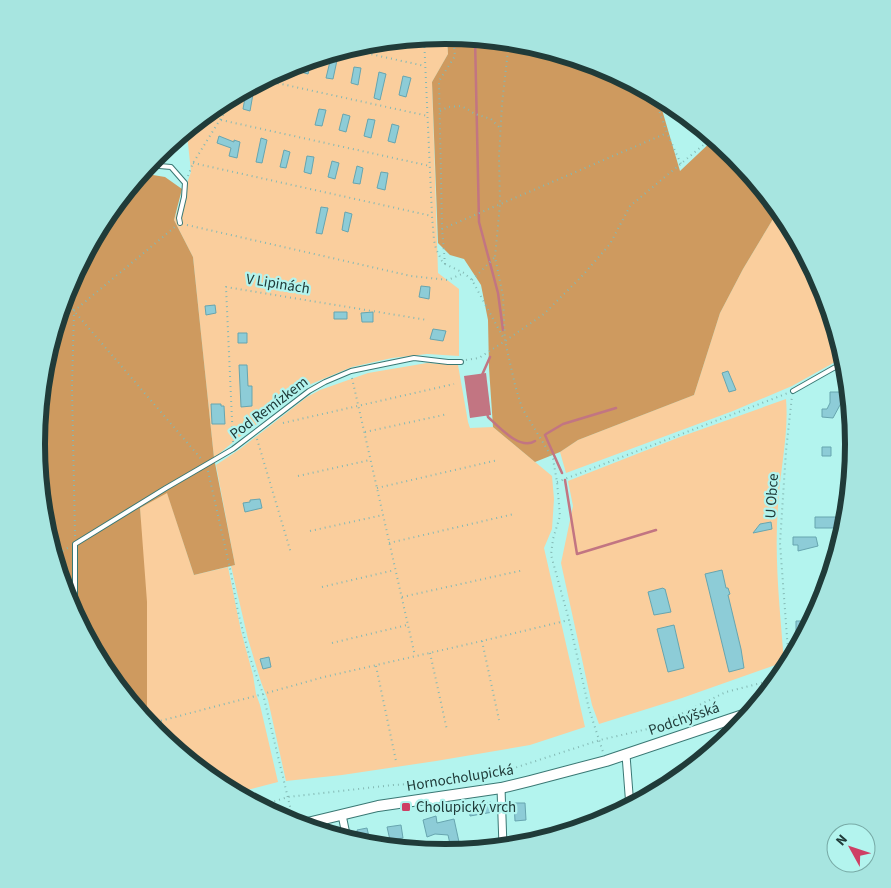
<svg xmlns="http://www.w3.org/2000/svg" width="891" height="888" viewBox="0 0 891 888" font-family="'Source Sans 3',sans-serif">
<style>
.green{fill:#face9d}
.forest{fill:#ce9a5f}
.water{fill:#c27582}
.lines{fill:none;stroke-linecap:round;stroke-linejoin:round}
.stream{stroke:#c27582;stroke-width:2.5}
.building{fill:#8dccd7;stroke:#67a5af}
.lane-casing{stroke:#3a7874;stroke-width:6}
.street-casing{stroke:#3a7874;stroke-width:9}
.secondary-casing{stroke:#3a7874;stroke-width:12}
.path{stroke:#84b9b4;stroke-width:2;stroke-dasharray:1 4;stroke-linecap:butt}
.lane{stroke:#fff;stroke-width:4}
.street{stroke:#fff;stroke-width:7}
.secondary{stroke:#fff;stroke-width:10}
.poi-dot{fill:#ce3f64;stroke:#b3f4ee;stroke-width:2}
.labels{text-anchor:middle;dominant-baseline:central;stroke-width:4.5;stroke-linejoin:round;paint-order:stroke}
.street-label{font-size:15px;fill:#203b39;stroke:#b3f4ee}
.poi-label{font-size:15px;fill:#203b39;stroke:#b3f4ee;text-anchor:start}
.rim{fill:none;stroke:#203b39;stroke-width:6}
</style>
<rect width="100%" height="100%" fill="#b3f4ee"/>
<!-- green -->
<path class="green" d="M447 35 448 54 432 82 438 273 459 289V356L427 354 392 358 352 367 311 384 238 438 214 458 193 257 174 220 191 172 187 134 189 128 219 104 289 66 366 43Z
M779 209 786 217 823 288 844 357 792 386 733 411 566 473 560 452 578 440 694 395 720 313 743 269Z
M427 363 458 365 468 422 470 428 493 427 552 476 554 499 552 529 544 548 585 727 530 745 436 761 342 775 286 781 268 700 261 682 248 639 231 566 235 565 216 465 240 449 307 397 320 390 368 373Z
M786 399C789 434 780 470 778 506 774 558 780 610 784 662L682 698 599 724 592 705 561 563 573 506 568 481 680 437Z
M167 492 194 575 228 567 241 631 253 675 256 694 260 705 278 782 236 793 218 784 156 733 141 714 147 710 140 508Z"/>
<!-- forest -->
<path class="forest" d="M447 35 526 43 602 66 658 96 680 171 715 138 735 155 779 209 743 269 720 313 694 395 578 440 560 452 535 462 493 427 489 368 488 320 481 285 464 259 450 255 438 243 432 82 448 54Z
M141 173 165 177 182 189 174 220 193 257 214 458 235 565 194 575 167 493 140 508 147 602V710L141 714 105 671 68 600 44 524 37 444 44 364 68 287 106 217Z"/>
<!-- water -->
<path class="water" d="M486 373 491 415 470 418 464 376Z"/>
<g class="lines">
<!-- stream -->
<path class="stream" d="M475 38 479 222 498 293 503 330
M482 375 490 357
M487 413 488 417C498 426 520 451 535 441
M546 434 563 424 616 408
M545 435 562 473
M565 480 577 554 656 530"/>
</g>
<!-- building -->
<path class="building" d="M339 51 333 79 326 78 332 53Z
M312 59 308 74 301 72 303 62Z
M354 67 361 68 358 85 351 83Z
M379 72 386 74 380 100 374 98Z
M403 76 411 78 406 97 399 95Z
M246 92 253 94 250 111 243 109Z
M319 109 326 110 322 126 315 125Z
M343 114 350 116 346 132 339 130Z
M368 119 375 120 371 138 364 136Z
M392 124 399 126 395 143 388 141Z
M219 136 234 142V140L240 142 237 158 229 156 231 148 217 143Z
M261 138 267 140 262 163 256 162Z
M284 150 290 152 286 168 280 167Z
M307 156 314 157 311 174 304 172Z
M332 161 339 163 335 179 328 177Z
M357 166 363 168 360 184 353 183Z
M381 172 388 173 385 190 377 188Z
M321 207 328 208 322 234 316 233Z
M345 212 352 214 348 232 342 230Z
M421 286 430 287 429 299 419 297Z
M215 305 216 313 206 315 205 306Z
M334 312H347V319H334Z
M373 312V322H362L361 313Z
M433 329 446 331 443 341 430 339Z
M238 333H247V343H238Z
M239 365H247L248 386H252V406L241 407Z
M728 371 736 390 729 392 722 373Z
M830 392H847L833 418 822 417V409H827L830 403Z
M211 404H221V406H224L225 424H212Z
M822 447H831V456H822Z
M260 499 262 508 245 512 243 503 250 502V500Z
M815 517H836V527H834L835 528H815Z
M771 522 772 529 753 533 760 524Z
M793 537H816L818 546 798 551V545H793Z
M722 570 726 588H728L730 594 728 595 741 649 744 668 729 672 705 574Z
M663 588 664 589H665L671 612 654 615 648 592Z
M796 621H812L806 633H796Z
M674 625 684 668 668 672 657 629Z
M269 657 271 667 263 669 260 659Z
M491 802 493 812 470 816 469 807Z
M514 803H525L526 820 515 821Z
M436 816 437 823 454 819 459 842 450 844 448 835 435 834 427 837 423 820Z
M401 825 403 838 390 840 387 827Z
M367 828 371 846 362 844 361 840 359 841 357 830Z
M514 837H529V844L515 846Z"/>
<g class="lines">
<defs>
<path id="lane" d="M148 165 171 167 185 183 184 197 179 218 180 223
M793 391 846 361
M75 613V544L166 488 233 449 309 391 325 382 351 371 414 358 448 362H461"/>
<path id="street" d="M626 755 630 807
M501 788 503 847
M342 815 347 839"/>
<path id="secondary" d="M299 825 378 806 501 788 530 781 606 761 752 712"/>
</defs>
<!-- lane casing -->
<use href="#lane" class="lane-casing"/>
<!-- street casing -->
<use href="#street" class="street-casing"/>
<!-- secondary casing -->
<use href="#secondary" class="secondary-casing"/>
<!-- path -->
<path class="path" d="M424 37 432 216 434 240 436 249 442 261 445 264 464 273 472 280 504 339
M509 41 502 104 499 157 500 204 495 257 503 296 505 341 515 385 522 408 553 459 557 482 560 516 553 539 551 555 569 620 589 709 603 752
M347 49 425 66
M263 80 428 116
M653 93 667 133 681 164
M440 111 448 107 461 106 467 109 475 114 491 119 500 128
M221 120 430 166
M193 163 432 216
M188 176 193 163 236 94
M187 225 411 276 448 280 464 273
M442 229 667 133
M445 264 442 229 439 81 455 56 453 36
M472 280 495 257
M67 290 74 311 203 461
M466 360 479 358 505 341 544 314 583 275 610 244 630 206 713 137
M352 378 415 656
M283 423 454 384
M365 432 448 414
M257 439 291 553
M233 442 226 287 427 320
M208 471 231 573 238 612 249 655 263 694 293 819
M298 476 370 460
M557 482 788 393
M377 488 498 460
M310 531 383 515
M75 536 72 388 74 311 176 226
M389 543 514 514
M54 556 69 547
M322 587 395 570
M402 597 524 570
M482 641 499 720
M332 643 407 625
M430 653 447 730
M789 664 780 543 786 451 792 396
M376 666 396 761
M156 722 263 694 324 677 482 641 569 620
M260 806 288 797 393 785 445 782 499 773 600 740 652 728 726 692 780 678"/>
<!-- lane -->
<use href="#lane" class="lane"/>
<!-- street -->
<use href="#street" class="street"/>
<!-- secondary -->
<use href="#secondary" class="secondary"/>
</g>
<!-- markers -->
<rect class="poi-dot" x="401" y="802" width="10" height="10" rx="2.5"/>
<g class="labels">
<!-- street labels -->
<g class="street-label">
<text transform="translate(278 284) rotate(9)">V Lipinách</text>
<text transform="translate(269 408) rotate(-37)">Pod Remízkem</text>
<text transform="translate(772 496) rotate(-86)">U Obce</text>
<text transform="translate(684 719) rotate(-19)">Podchýšská</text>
<text transform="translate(460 778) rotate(-9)">Hornocholupická</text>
</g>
<!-- poi labels -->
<g class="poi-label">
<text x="416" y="807">Cholupický vrch</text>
</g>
</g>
<!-- crop -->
<path d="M0 0H891V888H0ZM45 444a400 400 0 1 1 800 0a400 400 0 1 1-800 0Z" fill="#a7e5e0" fill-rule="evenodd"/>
<path class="rim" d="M45 444a400 400 0 1 1 800 0a400 400 0 1 1-800 0Z"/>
<!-- north arrow -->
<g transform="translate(851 848) rotate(310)"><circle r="24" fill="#b3f4ee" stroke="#78aaa6"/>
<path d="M0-4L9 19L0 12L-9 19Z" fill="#ce3f64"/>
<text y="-8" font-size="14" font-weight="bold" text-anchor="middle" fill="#203b39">N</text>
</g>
</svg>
